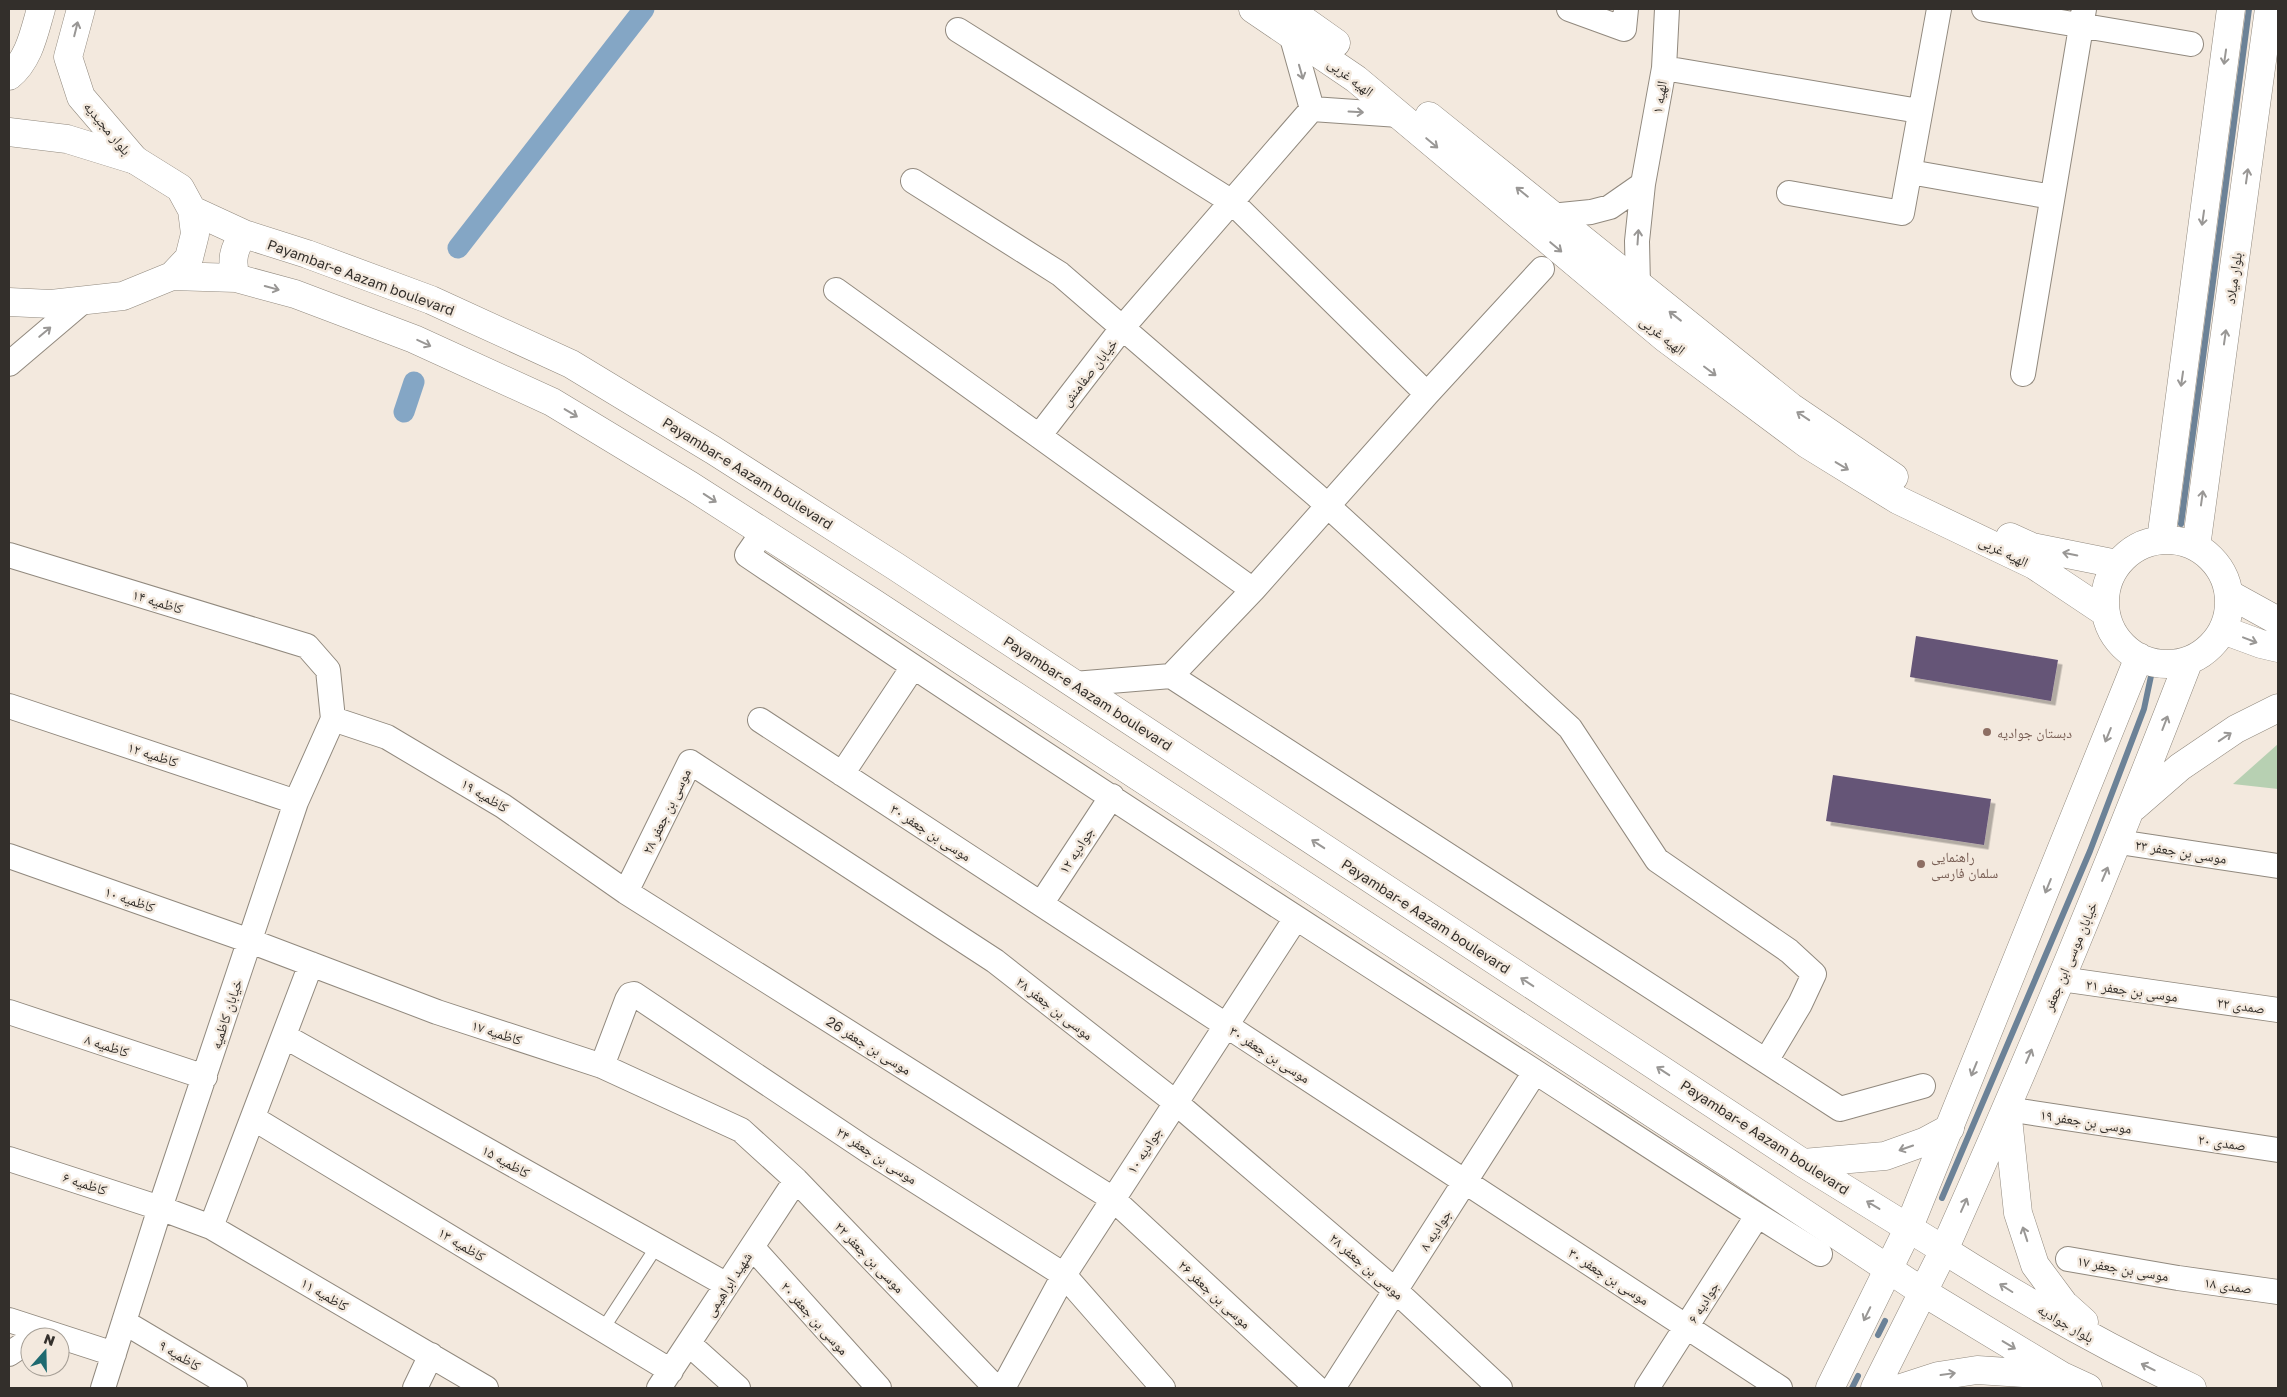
<svg xmlns="http://www.w3.org/2000/svg" width="2287" height="1397" viewBox="0 0 2287 1397" font-family="'Golos Text','Noto Naskh Arabic',sans-serif">
<style>
.green{fill:#b7d0b2}
.lines{fill:none;stroke-linecap:round;stroke-linejoin:round}
.stream{stroke:#6c8297;stroke-width:6}
.canal{stroke:#84a6c5;stroke-width:21}
.building{fill:#655477;filter:url(#shadow)}
.lane-casing{stroke:#91897e;stroke-width:14}
.street-casing{stroke:#91897e;stroke-width:26}
.secondary-casing{stroke:#91897e;stroke-width:29}
.primary-casing{stroke:#91897e;stroke-width:29}
.lane{stroke:#fff;stroke-width:12}
.street{stroke:#fff;stroke-width:24}
.secondary{stroke:#fff;stroke-width:28}
.primary{stroke:#fff;stroke-width:28}
.oneway{stroke:#999795}
.education-dot{fill:#8d6e63;stroke:#f3e9de;stroke-width:2}
.labels{text-anchor:middle;dominant-baseline:central;stroke-width:5;stroke-linejoin:round;paint-order:stroke}
.street-label{font-size:14px;fill:#332f2b;stroke:#f3e9de}
.education-label{font-size:14px;fill:#785e54;stroke:#f3e9de;text-anchor:start}
</style>
<defs>
<filter id="shadow"><feDropShadow dx="4.5" dy="4.5" stdDeviation="0" flood-color="#0004"/></filter>
</defs>
<rect width="100%" height="100%" fill="#f3e9de"/>
<!-- green -->
<path class="green" d="M2278 744V789L2233 784Z"/>
<g class="lines">
<!-- stream -->
<path class="stream" d="M2181 524 2249 9
M1942 1198 2090 851 2144 709 2151 676
M1878 1335 1885 1321
M1852 1388 1858 1376"/>
<!-- canal -->
<path class="canal" d="M458 248 644 9
M404 412 414 382"/>
</g>
<!-- building -->
<path class="building" d="M1916 636 2058 660 2051 701 1910 677Z
M1833 775 1991 799 1984 845 1826 821Z"/>
<g class="lines">
<defs>
<path id="lane" d="M603 1329 657 1246"/>
<path id="street" d="M1569 9 1624 29 1626 9
M1984 9 2191 44
M958 30 1232 202 1427 394
M1291 34 1312 109
M1664 68 1919 111
M1312 109 1399 115
M1910 172 2052 197
M913 181 1060 274 1316 495 1570 728 1657 860 1789 951 1814 974 1800 1004 1766 1061
M1643 184 1664 68 1667 9
M1789 193 1902 213 1939 9
M1551 216 1591 212 1610 207 1643 184 1637 241 1638 286
M836 290 1039 436
M9 364 82 302
M2023 374 2084 9
M763 532 747 555C994 722 1244 885 1495 1046 1603 1115 1710 1187 1820 1254
M9 555 307 646 328 670 333 719 296 802 160 1208 103 1388
M1253 590 1039 436 1123 327 1312 109
M1171 676 1840 1109 1923 1086
M1074 684 1171 676 1253 590 1427 394 1542 269
M9 706 296 802
M333 719 387 737 503 806 626 892 1113 1199 1317 1388
M760 720 1780 1388
M842 774 913 667
M2119 842 2278 866
M9 856 250 941 437 1012 602 1066 741 1130 796 1180 996 1388
M626 892 690 762 995 961 1175 1102 1396 1291 1500 1388
M1041 904 1112 796
M2061 979 2278 1010
M9 1012 205 1077
M284 1036 727 1285
M602 1066 627 1000 630 995 634 994 867 1150 1064 1275 1163 1388
M2007 1109 2278 1150
M253 1118 671 1371
M9 1159 160 1208 211 1227 486 1388
M211 1227 311 964
M752 1247 879 1388
M2068 1259 2178 1278 2278 1292
M9 1320 114 1354
M124 1322 235 1388
M689 1344 738 1388
M9 1354 30 1340
M415 1388 431 1355
M659 1388 796 1180
M1003 1388 1064 1275 1296 918
M1333 1388 1535 1072
M1647 1388 1757 1216"/>
<path id="secondary" d="M81 9 68 57 81 97 135 160
M1253 9 1356 79 1665 338 1807 444 1898 500 2034 565 2106 613
M1288 9 1336 43
M9 76C29 60 34 33 41 9
M1429 116 1791 407 1894 477
M2010 537 2032 547 2117 564
M2161 540 2231 9
M2105 602a62 62 0 1 1 124 0a62 62 0 1 1-124 0Z
M2196 547 2269 9
M2229 594 2278 621
M2223 630 2261 644 2278 648
M2189 660C2112 859 2031 1055 1944 1250 2024 1301 2107 1348 2192 1388
M2134 807 2180 767 2236 729 2278 708
M2007 1109 2018 1213 2035 1265 2064 1304 2084 1322
M1830 1388 1909 1227 2139 657
M1875 1388 1923 1292 2062 1376 2088 1388
M1901 1388 1938 1376 1977 1370 2055 1375"/>
<path id="primary" d="M9 132 67 139 135 160 180 188 192 210 195 234 189 258 172 276 123 296 51 304 9 302
M172 276 236 278 295 294 414 339 552 402 691 486 872 602 1733 1166 1923 1292 1944 1250 1803 1163 895 566 713 450 571 364 431 300 307 254 244 234 192 210
M236 278C231 261 233 249 244 234
M1803 1163 1885 1156 1924 1142 1950 1128"/>
</defs>
<!-- lane casing -->
<use href="#lane" class="lane-casing"/>
<!-- street casing -->
<use href="#street" class="street-casing"/>
<!-- secondary casing -->
<use href="#secondary" class="secondary-casing"/>
<!-- primary casing -->
<use href="#primary" class="primary-casing"/>
<!-- lane -->
<use href="#lane" class="lane"/>
<!-- street -->
<use href="#street" class="street"/>
<!-- secondary -->
<use href="#secondary" class="secondary"/>
<!-- primary -->
<use href="#primary" class="primary"/>
</g>
<!-- one-way arrows -->
<defs><path id="oneway-shaft" d="M-6 0H5M1.5-3L5.5 0L1.5 3" fill="none" stroke-width="1.6" stroke-linecap="round" stroke-linejoin="round" transform="scale(1.25)"/></defs>
<g class="oneway">
<use href="#oneway-shaft" transform="translate(76 29) rotate(-76)"/>
<use href="#oneway-shaft" transform="translate(2225 57) rotate(98)"/>
<use href="#oneway-shaft" transform="translate(1301 72) rotate(74)"/>
<use href="#oneway-shaft" transform="translate(1356 112) rotate(3)"/>
<use href="#oneway-shaft" transform="translate(1432 143) rotate(40)"/>
<use href="#oneway-shaft" transform="translate(2247 176) rotate(-82)"/>
<use href="#oneway-shaft" transform="translate(1522 192) rotate(-141)"/>
<use href="#oneway-shaft" transform="translate(2203 218) rotate(98)"/>
<use href="#oneway-shaft" transform="translate(1638 237) rotate(-86)"/>
<use href="#oneway-shaft" transform="translate(1556 247) rotate(40)"/>
<use href="#oneway-shaft" transform="translate(272 288) rotate(15)"/>
<use href="#oneway-shaft" transform="translate(1675 316) rotate(-142)"/>
<use href="#oneway-shaft" transform="translate(45 332) rotate(-40)"/>
<use href="#oneway-shaft" transform="translate(2225 337) rotate(-82)"/>
<use href="#oneway-shaft" transform="translate(424 343) rotate(25)"/>
<use href="#oneway-shaft" transform="translate(1710 371) rotate(37)"/>
<use href="#oneway-shaft" transform="translate(2182 379) rotate(98)"/>
<use href="#oneway-shaft" transform="translate(571 413) rotate(31)"/>
<use href="#oneway-shaft" transform="translate(1803 416) rotate(-146)"/>
<use href="#oneway-shaft" transform="translate(1842 466) rotate(31)"/>
<use href="#oneway-shaft" transform="translate(710 498) rotate(33)"/>
<use href="#oneway-shaft" transform="translate(2202 498) rotate(-82)"/>
<use href="#oneway-shaft" transform="translate(2070 554) rotate(-169)"/>
<use href="#oneway-shaft" transform="translate(2250 640) rotate(21)"/>
<use href="#oneway-shaft" transform="translate(2165 723) rotate(-69)"/>
<use href="#oneway-shaft" transform="translate(2108 735) rotate(112)"/>
<use href="#oneway-shaft" transform="translate(2225 737) rotate(-34)"/>
<use href="#oneway-shaft" transform="translate(1318 844) rotate(-147)"/>
<use href="#oneway-shaft" transform="translate(2105 874) rotate(-67)"/>
<use href="#oneway-shaft" transform="translate(2048 886) rotate(112)"/>
<use href="#oneway-shaft" transform="translate(1527 982) rotate(-147)"/>
<use href="#oneway-shaft" transform="translate(2029 1056) rotate(-67)"/>
<use href="#oneway-shaft" transform="translate(1974 1069) rotate(112)"/>
<use href="#oneway-shaft" transform="translate(1663 1071) rotate(-147)"/>
<use href="#oneway-shaft" transform="translate(1906 1148) rotate(161)"/>
<use href="#oneway-shaft" transform="translate(1873 1205) rotate(-149)"/>
<use href="#oneway-shaft" transform="translate(1964 1205) rotate(-66)"/>
<use href="#oneway-shaft" transform="translate(2025 1234) rotate(-108)"/>
<use href="#oneway-shaft" transform="translate(2006 1288) rotate(-148)"/>
<use href="#oneway-shaft" transform="translate(1867 1314) rotate(116)"/>
<use href="#oneway-shaft" transform="translate(2009 1345) rotate(31)"/>
<use href="#oneway-shaft" transform="translate(2148 1367) rotate(-154)"/>
<use href="#oneway-shaft" transform="translate(1948 1374) rotate(-8)"/>
</g>
<!-- markers -->
<g class="education-dot">
<circle cx="1987" cy="732" r="5"/>
<circle cx="1921" cy="864" r="5"/>
</g>
<g class="labels">
<!-- street labels -->
<g class="street-label">
<text transform="translate(1351 77) rotate(37)">الهیه غربی</text>
<text transform="translate(1659 97) rotate(-81)">الهیه ۱</text>
<text transform="translate(108 128) rotate(50)">بلوار مجیدیه</text>
<text transform="translate(361 277) rotate(20)">Payambar-e Aazam boulevard</text>
<text transform="translate(2233 278) rotate(-82)">بلوار میلاد</text>
<text transform="translate(1663 335) rotate(38)">الهیه غربی</text>
<text transform="translate(1089 372) rotate(-52)">خیابان صفامنش</text>
<text transform="translate(748 473) rotate(32)">Payambar-e Aazam boulevard</text>
<text transform="translate(2004 551) rotate(26)">الهیه غربی</text>
<text transform="translate(158 601) rotate(17)">کاظمیه ۱۴</text>
<text transform="translate(1088 693) rotate(33)">Payambar-e Aazam boulevard</text>
<text transform="translate(153 754) rotate(18)">کاظمیه ۱۲</text>
<text transform="translate(485 795) rotate(31)">کاظمیه ۱۹</text>
<text transform="translate(666 811) rotate(-64)">موسی بن جعفر ۲۸</text>
<text transform="translate(931 832) rotate(33)">موسی بن جعفر ۳۰</text>
<text transform="translate(1076 850) rotate(-57)">جوادیه ۱۲</text>
<text transform="translate(2181 851) rotate(9)">موسی بن جعفر ۲۳</text>
<text transform="translate(130 899) rotate(19)">کاظمیه ۱۰</text>
<text transform="translate(1426 916) rotate(33)">Payambar-e Aazam boulevard</text>
<text transform="translate(2070 956) rotate(-67)">خیابان موسی ابن جعفر</text>
<text transform="translate(2132 990) rotate(8)">موسی بن جعفر ۲۱</text>
<text transform="translate(2241 1005) rotate(8)">صمدی ۲۲</text>
<text transform="translate(1055 1008) rotate(38)">موسی بن جعفر ۲۸</text>
<text transform="translate(226 1014) rotate(-72)">خیابان کاظمیه</text>
<text transform="translate(497 1032) rotate(18)">کاظمیه ۱۷</text>
<text transform="translate(107 1045) rotate(18)">کاظمیه ۸</text>
<text transform="translate(869 1045) rotate(32)">موسی بن جعفر 26</text>
<text transform="translate(1270 1054) rotate(33)">موسی بن جعفر ۳۰</text>
<text transform="translate(2086 1121) rotate(9)">موسی بن جعفر ۱۹</text>
<text transform="translate(1765 1137) rotate(33)">Payambar-e Aazam boulevard</text>
<text transform="translate(2222 1142) rotate(8)">صمدی ۲۰</text>
<text transform="translate(1144 1150) rotate(-57)">جوادیه ۱۰</text>
<text transform="translate(877 1155) rotate(33)">موسی بن جعفر ۲۴</text>
<text transform="translate(506 1161) rotate(29)">کاظمیه ۱۵</text>
<text transform="translate(85 1183) rotate(18)">کاظمیه ۶</text>
<text transform="translate(1435 1230) rotate(-57)">جوادیه ۸</text>
<text transform="translate(462 1244) rotate(31)">کاظمیه ۱۳</text>
<text transform="translate(870 1257) rotate(46)">موسی بن جعفر ۲۲</text>
<text transform="translate(1367 1266) rotate(41)">موسی بن جعفر ۲۸</text>
<text transform="translate(2123 1268) rotate(10)">موسی بن جعفر ۱۷</text>
<text transform="translate(1609 1276) rotate(33)">موسی بن جعفر ۳۰</text>
<text transform="translate(728 1284) rotate(-57)">شهید ابراهیمی</text>
<text transform="translate(2228 1285) rotate(8)">صمدی ۱۸</text>
<text transform="translate(325 1294) rotate(30)">کاظمیه ۱۱</text>
<text transform="translate(1215 1294) rotate(43)">موسی بن جعفر ۲۶</text>
<text transform="translate(1703 1302) rotate(-58)">جوادیه ۶</text>
<text transform="translate(815 1318) rotate(48)">موسی بن جعفر ۲۰</text>
<text transform="translate(2066 1323) rotate(30)">بلوار جوادیه</text>
<text transform="translate(180 1355) rotate(31)">کاظمیه ۹</text>
</g>
<!-- education labels -->
<g class="education-label">
<text x="1997" y="732">دبستان جوادیه</text>
<text x="1931" y="856">راهنمایی<tspan x="1931" dy="16">سلمان فارسی</tspan></text>
</g>
</g>
<!-- border -->
<rect width="2287" height="1397" fill="none" stroke="#332f2b" stroke-width="20"/>
<!-- north arrow -->
<g transform="translate(45 1352) rotate(20)"><circle r="24" fill="#f3e9de" stroke="#a69f96"/>
<path d="M0-4L9 19L0 12L-9 19Z" fill="#1e6a70"/>
<text y="-8" font-size="14" font-weight="bold" text-anchor="middle" fill="#332f2b">N</text>
</g>
</svg>
